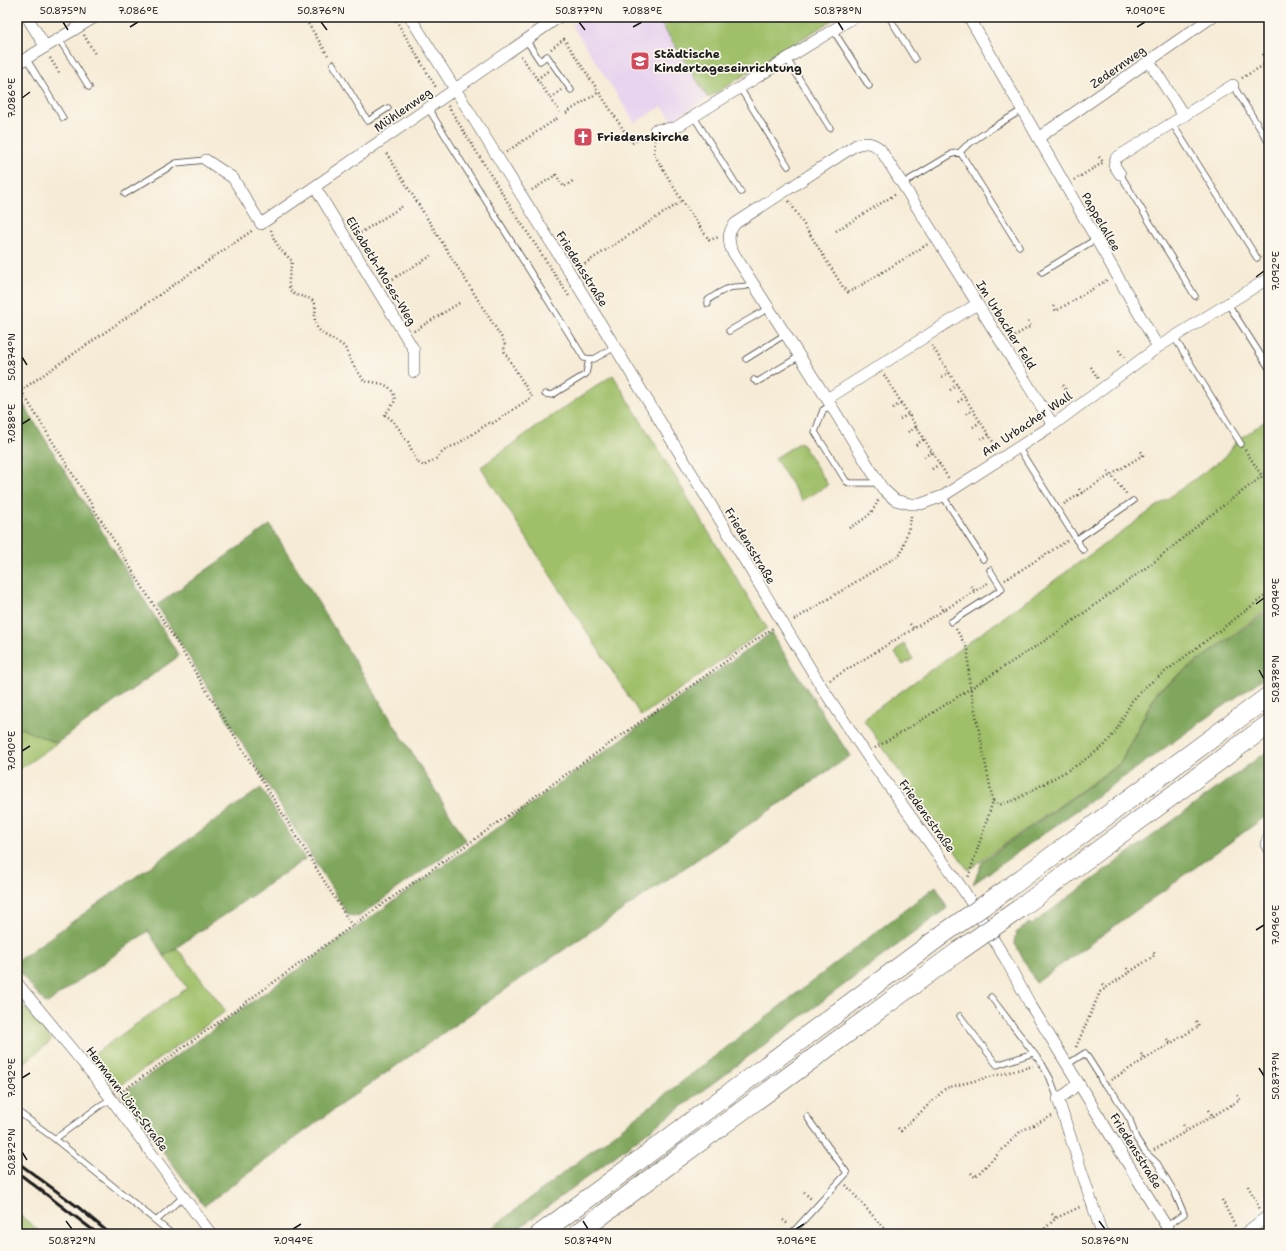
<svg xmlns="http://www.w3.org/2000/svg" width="1286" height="1251" viewBox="0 0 1286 1251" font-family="'Shantell Sans',sans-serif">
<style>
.built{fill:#e7d2ef}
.green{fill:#9fbf68;stroke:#5e6e42}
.forest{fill:#7fa65c;stroke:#4e613c}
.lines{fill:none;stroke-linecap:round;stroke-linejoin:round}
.lane-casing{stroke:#3d3b38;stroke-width:7}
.street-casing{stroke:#3d3b38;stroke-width:12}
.highway-casing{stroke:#3d3b38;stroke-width:20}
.path{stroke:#3d3b38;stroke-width:2.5;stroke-dasharray:1 3;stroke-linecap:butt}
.lane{stroke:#fff;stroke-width:5.5}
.street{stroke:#fff;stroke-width:11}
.highway{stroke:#fff;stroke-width:19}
.rail{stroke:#1c1c1c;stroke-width:3}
.highway-bridge-casing{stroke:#3d3b38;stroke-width:20;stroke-linecap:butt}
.highway-bridge{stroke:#fff;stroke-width:19}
.ticks{fill:none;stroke:#1c1c1c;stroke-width:1.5}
.labels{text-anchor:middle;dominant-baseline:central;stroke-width:3.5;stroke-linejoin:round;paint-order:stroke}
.poi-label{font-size:12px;font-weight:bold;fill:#1c1c1c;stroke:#fbf7ec;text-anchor:start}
.street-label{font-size:12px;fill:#1c1c1c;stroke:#fbf7ec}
.neatline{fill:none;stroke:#1c1c1c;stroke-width:1.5}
.ticks-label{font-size:10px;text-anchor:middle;fill:#1c1c1c}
</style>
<rect width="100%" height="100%" fill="#fbf7ec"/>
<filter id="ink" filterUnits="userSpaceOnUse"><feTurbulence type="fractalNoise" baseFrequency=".025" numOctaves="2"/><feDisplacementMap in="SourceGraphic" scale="8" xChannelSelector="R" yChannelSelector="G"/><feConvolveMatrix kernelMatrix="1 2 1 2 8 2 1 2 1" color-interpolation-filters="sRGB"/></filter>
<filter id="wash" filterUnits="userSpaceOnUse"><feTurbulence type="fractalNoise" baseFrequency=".012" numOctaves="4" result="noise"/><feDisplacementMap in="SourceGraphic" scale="16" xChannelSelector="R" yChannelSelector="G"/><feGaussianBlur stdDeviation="0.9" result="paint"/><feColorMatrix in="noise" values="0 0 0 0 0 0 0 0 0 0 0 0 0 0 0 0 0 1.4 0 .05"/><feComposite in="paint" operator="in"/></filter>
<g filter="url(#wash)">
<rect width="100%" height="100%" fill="#f6ebd6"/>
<!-- built -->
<path class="built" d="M583 17H657L708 98 672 120 662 106 635 123 572 25Z"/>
<!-- green -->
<path class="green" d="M657 17H837L708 98Z
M613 375 767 628 641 716 481 467 537 426Z
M1269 418V608L1157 691 1119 764 968 870 863 719 1225 457 1236 442Z
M801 442 828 485 802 501 775 458Z
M904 644 913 659 903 665 895 653 898 651 897 649Z
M17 727 57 743 17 771Z
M177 948 226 1011 116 1089 90 1057 187 988 164 956Z
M17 998 52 1040 17 1069Z
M17 1213 43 1234H17Z"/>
<!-- forest -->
<path class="forest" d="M17 403 24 405 179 656 57 743 17 727Z
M270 525 466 840 358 917 348 915 157 605Z
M1269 610V674L973 884 982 862 1120 764 1158 691Z
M771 633 850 756 522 978 343 1103 204 1206 121 1095Z
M1269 750V814L1036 983 1014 942 1016 933 1029 923 1031 925Z
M261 788 305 859 164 956 148 931 46 1004 17 969V961Z
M936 886 947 908 511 1234H484Z"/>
</g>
<g filter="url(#ink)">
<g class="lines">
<defs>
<path id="lane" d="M889 17 915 59
M833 30 869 86
M59 39 89 87
M526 40 540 61 547 56 571 90
M26 58 63 118
M787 59 830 128
M333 64 368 121 388 108
M1233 85 1269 143
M740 88 788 166
M428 108 584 358 594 359 615 347
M694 117 741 192
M1172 123 1257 258
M17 126 18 125
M960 152 1019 246
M1120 174 1195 296
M902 184 952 154 960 152 966 146 989 130 1022 110
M125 194 176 163 206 160
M1042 272 1096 239
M708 304V300C716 295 724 288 734 287 745 286 743 288 753 283
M1228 304 1269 368
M729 331 769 308
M1174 337 1241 444
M746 359 786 334
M754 380 757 382 800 356
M545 394 552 395 586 374 589 359
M831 405 823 410 815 432 846 481 849 483H879
M1018 447 1083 550
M943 496 983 559
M1076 540 1133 501
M951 622 1002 589 990 570
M991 997 1042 1064 1050 1078 1058 1099
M960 1016 997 1065 1033 1053
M1068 1064 1085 1053 1099 1075 1102 1082 1114 1094 1130 1120 1136 1138 1145 1152 1157 1163 1175 1193 1184 1214 1167 1226
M17 1111 55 1139 172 1234
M55 1139 101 1105 112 1099
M156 1221 184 1196
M791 1234 847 1173 807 1117"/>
<path id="street" d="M27 17 45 46
M410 17 570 273 821 686 866 754 964 891 1006 960 1030 1004 1171 1234
M969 17 1158 347
M1149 61 1184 116
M17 64 95 17
M655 130 675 128 854 17
M1038 138 1212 17
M206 160 233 178 261 224 559 17
M1120 174 1114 165 1116 158 1233 85
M315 187 414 350V372
M827 399 977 304
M1053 425 905 188 880 149C872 142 865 142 856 145L736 223C728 231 728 238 731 249L827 399 879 483 883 489 895 500 911 504H921L943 496 1053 425 1158 347 1269 278
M1269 837 1266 844 1269 850
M17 983 98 1081 211 1234
M1078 1082 1070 1091 1058 1099 1102 1234
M1244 1234 1269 1215"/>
<path id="highway" d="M1006 890 1269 696
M1019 909 1269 724
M540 1234 946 932
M577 1234 667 1166 959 951"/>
</defs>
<!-- lane casing -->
<use href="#lane" class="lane-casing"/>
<!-- street casing -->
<use href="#street" class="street-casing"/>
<!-- highway casing -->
<use href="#highway" class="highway-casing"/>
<!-- path -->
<path class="path" d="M304 17 329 57
M394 17 437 89
M84 35 95 54
M551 49 564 39 599 92
M1263 54 1268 62
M521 56 560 112
M50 58 60 74
M1242 78 1269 62
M537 79 548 71
M551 98 561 90
M448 106 512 209 569 296
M566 113 599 92 632 143 646 135
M655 140 654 154 682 201 709 240 719 237
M506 152 558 118
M1099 157 1103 162
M1074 180 1104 162
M532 190 556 175 564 187 574 180
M789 201 843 287 848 292 855 289 928 244
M271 230 274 239 280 249 292 261C291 269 288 278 289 286 292 301 309 292 315 304 317 310 313 318 316 325 321 336 333 338 342 345 347 348 348 356 351 361 355 368 360 374 364 381 379 383 394 383 395 401L385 415 391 419 400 430 403 437 408 442 417 462 424 466C428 463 434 461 438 457 443 451 448 447 456 445L489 423H493L532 397 504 351 505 343 385 151
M836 231 896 194
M357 235 403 206
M578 268 682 201
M386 283 431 256
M1053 306 1056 311 1107 280
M414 331 461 302
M1011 338 1031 326 1028 321
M932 346 997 448
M1119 350 1124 358
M1091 367 1098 379
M884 375 949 479
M942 377 949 372
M17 384 352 926
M1063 385 1071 398
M950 390 957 385
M17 393 253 230
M958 402 965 397
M893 408 901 403
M966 414 973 410
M900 419 909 414
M973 427 980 422
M908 432 916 427
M981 439 989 435
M916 445 924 439
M1245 450 1262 476
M924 457 932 452
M932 469 940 464
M1108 471 1128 496
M1079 489 1082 493
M1064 504 1143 455 1141 451
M849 528C866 518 870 517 879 499
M1005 580 1067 541
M971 586 975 591
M940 605 943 611
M794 620 901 554 911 519V514
M910 624 914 629
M956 629 968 650 969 680 993 801 968 878
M830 680 988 583
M875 748 920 721 1055 634 1158 559 1203 521 1269 471
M993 801 1001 804 1015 800 1079 764 1104 746 1115 732 1132 701 1145 687 1269 593
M1127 968 1129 972
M1102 985 1105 988
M1167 1039 1171 1044
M1076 1047 1100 992 1155 955 1153 951
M1141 1054 1145 1060
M1111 1080 1199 1026 1196 1021
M120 1093 352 926 773 628
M1209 1110 1212 1115
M1183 1125 1187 1130
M898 1128 901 1131 946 1088 1033 1066
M1154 1150 1240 1100 1237 1094
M971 1173 975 1177 1021 1131 1052 1116
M846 1185 886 1231 883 1234
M1248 1186 1260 1209
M804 1192 812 1200
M1222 1200 1236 1228
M1052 1214 1056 1218
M783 1220 789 1225
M1153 1229 1155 1234
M1039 1234 1056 1218 1082 1206"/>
<!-- lane -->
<use href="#lane" class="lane"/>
<!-- street -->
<use href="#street" class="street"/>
<!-- highway -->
<use href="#highway" class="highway"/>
<!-- rail -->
<path class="rail" d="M17 1162 78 1207 110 1234
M17 1172 98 1234"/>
<defs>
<path id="highway-bridge" d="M946 932 1006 890
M959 951 1019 909"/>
</defs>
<!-- highway-bridge casing -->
<use href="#highway-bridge" class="highway-bridge-casing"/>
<!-- highway-bridge -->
<use href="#highway-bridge" class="highway-bridge"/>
</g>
</g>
<!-- ticks -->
<path class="ticks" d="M63 22 68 30M321 22 327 30M579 22 585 30M838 22 843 30M130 27 138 22M633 27 642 22M1137 27 1145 22M22 98 30 92M1256 277 1264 271M22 357 27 365M22 424 30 419M1256 604 1264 598M1259 670 1264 679M22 751 30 746M1256 930 1264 925M1259 1068 1264 1076M22 1078 30 1073M22 1152 27 1160M66 1221 72 1229M583 1221 588 1229M1099 1221 1105 1229M293 1229 301 1224M796 1229 804 1224"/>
<!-- icons -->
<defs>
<symbol id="school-square" viewBox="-11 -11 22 22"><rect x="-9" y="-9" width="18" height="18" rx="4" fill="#d1495b" stroke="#fbf7ec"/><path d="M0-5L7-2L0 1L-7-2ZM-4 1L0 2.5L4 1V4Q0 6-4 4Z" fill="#fff"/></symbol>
<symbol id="church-square" viewBox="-11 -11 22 22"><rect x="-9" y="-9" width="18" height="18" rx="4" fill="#d1495b" stroke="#fbf7ec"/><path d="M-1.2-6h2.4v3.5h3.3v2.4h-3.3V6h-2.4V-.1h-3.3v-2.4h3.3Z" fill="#fff"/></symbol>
</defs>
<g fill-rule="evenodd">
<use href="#school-square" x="629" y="50" width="22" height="22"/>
<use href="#church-square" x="572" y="126" width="22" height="22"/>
</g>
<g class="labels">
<!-- poi labels -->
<g class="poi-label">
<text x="654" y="54">Städtische<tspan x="654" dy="14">Kindertageseinrichtung</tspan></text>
<text x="597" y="137">Friedenskirche</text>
</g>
<!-- street labels -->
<g class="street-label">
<text transform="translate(1118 67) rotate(-35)">Zedernweg</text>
<text transform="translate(403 110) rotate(-35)">Mühlenweg</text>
<text transform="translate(1101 222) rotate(60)">Pappelallee</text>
<text transform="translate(582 269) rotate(58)">Friedensstraße</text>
<text transform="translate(381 271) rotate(59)">Elisabeth-Moses-Weg</text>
<text transform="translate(1006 325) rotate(58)">Im Urbacher Feld</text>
<text transform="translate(1027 424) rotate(-34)">Am Urbacher Wall</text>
<text transform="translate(750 546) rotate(59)">Friedensstraße</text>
<text transform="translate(927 816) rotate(54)">Friedensstraße</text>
<text transform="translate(127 1099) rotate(53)">Hermann-Löns-Straße</text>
<text transform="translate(1136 1151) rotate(58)">Friedensstraße</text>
</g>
</g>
<!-- margin -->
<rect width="1286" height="1251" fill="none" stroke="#fbf7ec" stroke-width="44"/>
<rect x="22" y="22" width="1242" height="1207" class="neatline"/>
<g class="ticks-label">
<text x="63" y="14">50.875°N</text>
<text x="138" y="14">7.086°E</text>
<text x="321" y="14">50.876°N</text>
<text x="579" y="14">50.877°N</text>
<text x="642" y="14">7.088°E</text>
<text x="838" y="14">50.878°N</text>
<text x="1145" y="14">7.090°E</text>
<text transform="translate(11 98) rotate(-90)" y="4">7.086°E</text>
<text transform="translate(1275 271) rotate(-90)" y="4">7.092°E</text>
<text transform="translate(11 357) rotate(-90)" y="4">50.874°N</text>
<text transform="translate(11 424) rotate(-90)" y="4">7.088°E</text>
<text transform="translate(1275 598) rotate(-90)" y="4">7.094°E</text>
<text transform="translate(1275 679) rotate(-90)" y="4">50.878°N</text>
<text transform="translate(11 751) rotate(-90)" y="4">7.090°E</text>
<text transform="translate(1275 925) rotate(-90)" y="4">7.096°E</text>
<text transform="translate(1275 1076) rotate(-90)" y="4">50.877°N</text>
<text transform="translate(11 1078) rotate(-90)" y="4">7.092°E</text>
<text transform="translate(11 1152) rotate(-90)" y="4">50.872°N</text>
<text x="72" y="1244">50.872°N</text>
<text x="293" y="1244">7.094°E</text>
<text x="588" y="1244">50.874°N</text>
<text x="796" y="1244">7.096°E</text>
<text x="1105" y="1244">50.876°N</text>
</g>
</svg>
